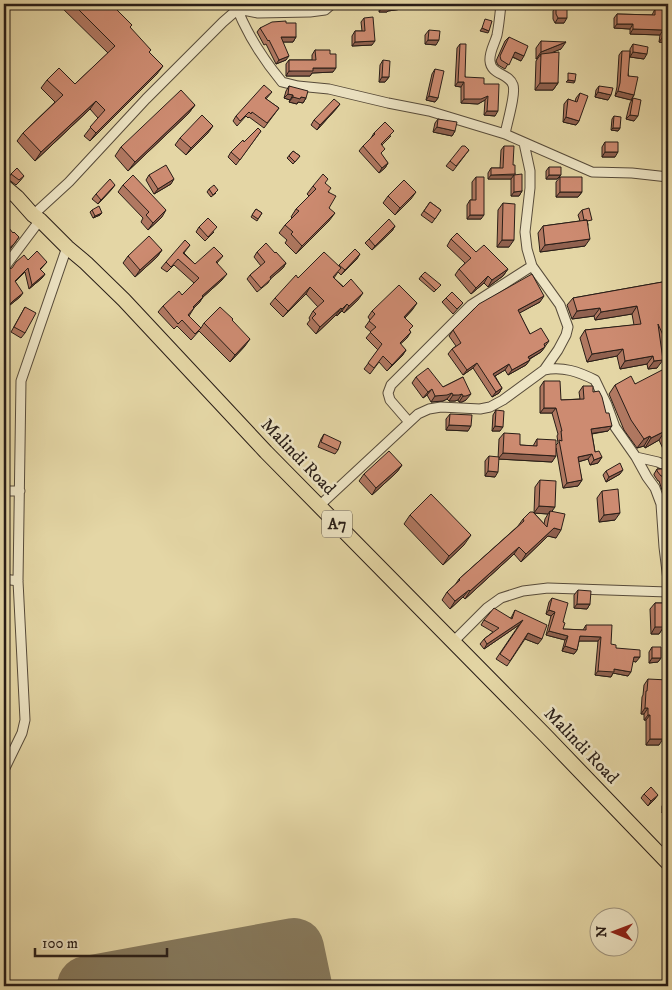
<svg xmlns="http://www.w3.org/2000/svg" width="672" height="990" viewBox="0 0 672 990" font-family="'IM FELL DW Pica',serif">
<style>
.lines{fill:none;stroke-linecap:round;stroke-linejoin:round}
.runway{stroke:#867a5e;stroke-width:60}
.minor-casing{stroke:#574b3a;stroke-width:11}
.trunk-casing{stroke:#281d17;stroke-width:16}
.minor{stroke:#ede4c4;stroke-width:9}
.trunk{stroke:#e4d6a5;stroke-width:14}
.wall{fill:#b07861;stroke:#281d17;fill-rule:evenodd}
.shaded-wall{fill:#90614f;stroke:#281d17}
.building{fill:#cd8b71;stroke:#281d17}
.labels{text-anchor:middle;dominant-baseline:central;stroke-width:5;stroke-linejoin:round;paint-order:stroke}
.shield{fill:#ede4c4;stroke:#63594b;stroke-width:1}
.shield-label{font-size:16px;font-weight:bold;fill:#281d17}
.street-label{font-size:18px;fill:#281d17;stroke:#ede4c4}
</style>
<rect width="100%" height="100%" fill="#e4d6a5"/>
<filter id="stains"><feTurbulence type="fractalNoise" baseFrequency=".004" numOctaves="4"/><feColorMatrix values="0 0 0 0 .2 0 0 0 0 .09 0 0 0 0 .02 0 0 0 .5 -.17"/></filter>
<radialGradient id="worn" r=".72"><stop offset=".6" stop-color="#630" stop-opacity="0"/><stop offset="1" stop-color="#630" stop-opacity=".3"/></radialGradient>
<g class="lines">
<!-- runway -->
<path class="runway" d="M87 986 294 948 302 986"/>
<defs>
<path id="minor" d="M235 4C238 10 240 16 243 22 253 43 267 64 282 82L298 86 329 89 388 103 429 111 505 134 592 172 632 173 668 177
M501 4C500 14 499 25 497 35 495 43 489 52 490 61 491 75 509 73 513 85 516 94 507 123 505 134
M33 215 69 182 146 99 223 22 238 9 258 13 310 12 325 10 332 4
M4 268 40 220
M544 370C563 366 579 372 595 380L607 405 615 427 636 457 658 462 668 467
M409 422 390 400 388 393 391 385 471 305 532 266
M636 457 647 477 655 488 661 504 664 547 668 580
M4 491H20
M319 506 418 414 429 409 441 407 480 409 490 407 503 400 544 370 558 350 566 335 568 327 560 305 532 266 527 249 525 232 530 188V171L524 143
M4 579 18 581
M453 642 487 608 501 598 523 591 548 588 668 592
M4 770 22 733 25 720 18 581 21 381 67 247"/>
<path id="trunk" d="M4 186 17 197 33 215 40 220 67 247 86 263 124 300 266 452 546 736 668 863"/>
</defs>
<!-- minor casing -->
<use href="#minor" class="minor-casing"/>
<!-- trunk casing -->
<use href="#trunk" class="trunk-casing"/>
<!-- minor -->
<use href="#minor" class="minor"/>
<!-- trunk -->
<use href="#trunk" class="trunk"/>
</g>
<!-- wall -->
<path class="wall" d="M58 4H111L149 52 157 74 90 141 84 136 98 118 90 109 35 161 17 141 23 133 55 102 41 88 47 80 75 84 108 53Z
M380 4H404L402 9 388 11 387 12H379Z
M556 6 564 23H555L553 19V11Z
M659 7 668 24V40L666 43 659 42 660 35 630 34V29L614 28V18L617 14 652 15 655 9H657Z
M364 18 372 45 352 46V36L355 31H362L361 22Z
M286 23 296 37 293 42H283L286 60 276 64 266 44 264 45 257 32 260 28Z
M429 30 436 45 425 44V35Z
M509 37 521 61 512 57 505 69 498 65 496 61 505 41Z
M541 41 561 49 552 52 558 83 553 90H535L536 61 538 58 536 59V48Z
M460 44 465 77 484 84 495 116 484 115 485 100 478 104 461 103V87L455 86 457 48Z
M633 44 644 59 630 57V49Z
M315 50 330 54 333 72 312 73 310 76H286V64L289 60H312V55Z
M622 51 634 95 631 100 615 96 617 87 619 55Z
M383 60 389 77 385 82H379L380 65Z
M435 69 438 98 435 102 426 100 432 74Z
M289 86 306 98 303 103 298 102 297 104 289 102 290 100 284 98 286 91Z
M599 86 608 100 595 97 596 90Z
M272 92 266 99 279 108 264 128 249 117 248 118 246 116 237 126 233 121 236 116Z
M580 93 579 121 576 125 563 122 564 104 568 99 575 102 576 98Z
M633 98 634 121 626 119 630 103Z
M195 105 188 114 128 171 115 156 121 147Z
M337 108 317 130 311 125 314 120Z
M614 116 620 128 618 131 611 130 612 119Z
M438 119 455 131 452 136 433 132 435 123Z
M261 131 236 165 228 157 231 152 244 142Z
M208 133 186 155 175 145 180 138Z
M374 133 391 136 382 145 381 154 388 163 385 168 379 173 359 151 363 146 371 138Z
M605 142 615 157H602V147Z
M504 146 513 165 515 174 522 191 519 196H511V179H488V173L491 168H500L501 150Z
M469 150 453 171 446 166 450 161Z
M293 151 300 156 293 164 287 158Z
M549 167 557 179H546V171Z
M11 174 24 176 20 181 16 185 8 179Z
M149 175 171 184 154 194 146 180Z
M476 177 481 219H467V205L470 200H472V182Z
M560 177 582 192 578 197H556V182Z
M325 184 329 192V221L296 254 285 243 287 240 279 233 285 225 292 218 291 217 296 209 309 196 307 194 313 186Z
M123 185 162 217 148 230 141 222 143 218 118 192Z
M112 189 98 204 92 199 96 194Z
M209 189 216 193 211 197 207 192Z
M388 196 411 199 395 215 383 203Z
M430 202 441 210 432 223 421 215Z
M503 203 509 247H497L498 210Z
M256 209 262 213 257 221 251 217Z
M92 210 100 215 93 218 90 212Z
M582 210 588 224 585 246 540 252 538 233 543 226 580 221 578 215Z
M395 226 392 231 372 250 365 243 369 239Z
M199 227 214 232 205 241 196 232Z
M451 239 476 252 508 269 503 276 488 287 484 283 471 294 455 275 459 269 465 263 447 246Z
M190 245 184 253 195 264 223 256 217 263 222 280 203 297 199 303 194 308 189 316 201 328 204 323 232 321 245 346 230 362 199 331 191 340 177 326 174 329 158 312 163 306 182 295 194 283 174 265 167 272 161 268 166 262Z
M355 249 357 259 341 275 338 272 334 278 358 300 344 313 342 311 337 316 336 315 316 334 307 324 310 320 309 318 313 311 318 307 306 294 283 317 270 304 275 298 298 278 338 266Z
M162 250 157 257 135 277 123 263 128 256Z
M257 252 275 253 286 263 283 268 271 278 268 283 257 292 247 279 250 275 261 266 254 257Z
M47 262 40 270 45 274 42 278 29 289 25 272 15 282 20 297 10 305 6 276 4 274 6 270Z
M421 276 441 285 434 292 419 279Z
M668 281V365L662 351 657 368 648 369 647 364 620 369 617 356 587 362 580 338 585 330 634 325 632 314 595 320 594 316 572 319 567 305 573 298Z
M446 298 463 303 453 314 442 302Z
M540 302 519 313 530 334 549 341 541 352 530 359 526 365 508 375 505 370 495 376 502 388 499 393 492 397 473 368 463 375 448 354 452 349 456 346 449 336 453 330Z
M25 307V333L21 338 11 332Z
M413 309 405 318 410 331 407 338 400 344 406 350 402 356 387 371 379 362 370 374 364 369 378 350 366 338 371 332 365 327 370 320 368 317 372 311Z
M416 377 443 387 463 377 466 400 462 402H459L458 400 455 401H449L447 399 443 401 431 402 427 395 423 398 412 383Z
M668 378V460L659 440 645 448 644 446 637 448 624 430 609 394 615 385 635 384Z
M544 381 561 400 580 399 579 392 583 386 593 392 608 431 592 434 595 452 602 457 598 463 590 465 588 459 578 462 582 480 578 486 563 488 556 448 552 462 498 459 499 439 504 433 520 445 533 446 537 439 556 445 558 443 557 436 558 434 552 413H540V387Z
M496 410 500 431H492L493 415Z
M450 414 468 431 446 430V419Z
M324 434 338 450 335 454 318 447 321 439Z
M489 456 495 477 485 476V461Z
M402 465 397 472 372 495 359 481 364 474Z
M657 469H668V490H662L659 481H658L654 475V474Z
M606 471 620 474 606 482 603 475Z
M540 480 552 511 556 538 548 536 521 562 514 554 465 599 463 597 450 609 442 600 447 592 455 585 459 579 518 526 523 519 534 513 535 487ZM534 513 548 514 545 519 544 524Z
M602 491 615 520 599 522 597 498Z
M410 515 464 545 443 565 404 524Z
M578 590 590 604 587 609 574 608V595Z
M552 598 563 622V629L583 630 586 625 616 648 636 662 633 661 628 676 613 673 611 677 595 675 598 641H579L577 650 574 654 562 651 565 640 546 635 551 616 546 614 549 602Z
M655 603H668V628H663L659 634H651L650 609Z
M515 610 538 644 525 639 507 666 496 659 519 625 484 649 480 644 484 639 493 632 481 625 484 620 511 618Z
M652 647 661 658 658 662 649 663V652Z
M648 679 668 721H663L659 745H646V720H644V714H641L642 697 643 695 644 685Z
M667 768 668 780H663V773Z
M644 794 655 799 648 806 641 798Z
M664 803H668V813H662V806Z"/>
<!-- shaded-wall -->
<path class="shaded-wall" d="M404 6 402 9 388 11 387 12H379L381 9Z
M558 18H567L564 23H555Z
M617 24H633L630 29 614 28Z
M482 28 489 31 488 33 480 31Z
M633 29 663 30 660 35 630 34Z
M281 37H296L293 42H278Z
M662 38H668V40L666 43 659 42Z
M428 40H439L436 45 425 44Z
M375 41 372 45 352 46 355 42Z
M566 42 561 49 541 57V54L538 58 536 59 541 52Z
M515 52 524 56 521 61 511 56Z
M633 52 647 54 644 59 630 57Z
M289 56 286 60 276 64 279 60Z
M163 66 157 74 90 141 96 133Z
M313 68H336L333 72 312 73 310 76H286L289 71Z
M382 77H389L385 82H379Z
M568 80 575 81 574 83 566 82Z
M458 82H464L461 87 455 86Z
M540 83H558L553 90H535Z
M618 91 634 95 631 100 615 96Z
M598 92 611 95 608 100 595 97Z
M288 94 293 95 290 100 284 98Z
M429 96 438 98 435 102 426 100Z
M488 96 485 100 478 104 461 103 464 99Z
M293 97H301L306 98 303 103 298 102 297 104 289 102Z
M96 101 90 109 35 161 41 152Z
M340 104 337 108 317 130 320 125Z
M195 105 188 114 128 171 135 162Z
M487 111H498L495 116 484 115Z
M630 115 638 116 634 121 626 119Z
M566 117 579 121 576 125 563 122Z
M213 126 208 133 186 155 191 148Z
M437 127 455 131 452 136 433 132Z
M613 128H620L618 131 611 130Z
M605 152H618L615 157H602Z
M388 163 385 168 379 173 382 168Z
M491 175H514L511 179H488Z
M549 175H561L557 179H546Z
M174 179 171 184 154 194 158 189Z
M115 185 112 189 98 204 101 200Z
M522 191 519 196H511L514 192Z
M416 192 411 199 395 215 400 208Z
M560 192H582L578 197H556Z
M166 210 162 217 148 230 153 223Z
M102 213 100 215 93 218 95 216Z
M335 213 329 221 296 254 302 246Z
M470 215H484L481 219H467Z
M395 226 392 231 372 250 375 246Z
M19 237 9 251 4 255 6 251Z
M590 239 585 246 540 252 545 245Z
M502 240H514L509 247H497Z
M162 250 157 257 135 277 140 270Z
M360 254 357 259 341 275 345 270Z
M286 263 283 268 267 282 270 277Z
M508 269 503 276 488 287 492 280Z
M45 274 42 278 29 289 32 285Z
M227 274 222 280 203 297 199 303 189 312 202 296Z
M488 276 484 283 471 294 476 288Z
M310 287 306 294 283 317 288 311Z
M23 293 20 297 10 305 4 311V310L13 301Z
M363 293 358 300 344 313 349 306Z
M544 296 540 302 514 316 518 310Z
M417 303 413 309 400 323 404 317Z
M347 304 342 311 337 316 342 309Z
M637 306 632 314 595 320 601 312Z
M341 308 336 315 316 334 320 327Z
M600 308 594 316 572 319 577 311Z
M411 332 407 338 395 349 400 343Z
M250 339 245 346 230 362 235 355Z
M545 347 541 352 524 362 528 357Z
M623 349 617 356 587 362 592 354Z
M406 350 402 356 387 371 392 365Z
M653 356 647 364 620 369 625 361Z
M530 360 526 365 508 375 512 370Z
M663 360 657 368 648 369 654 361Z
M477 363 473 368 463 375 467 370Z
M509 364 505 370 490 379 493 374Z
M502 388 499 393 492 397 496 392Z
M432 389 427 395 423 398 428 392Z
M452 393 447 399 443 401 431 402 435 396Z
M462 394 458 400 455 401H449L453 395Z
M471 394 466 400 462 402H459L463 396Z
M544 408H556L552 413H540Z
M449 425 471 426 468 431 446 430Z
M495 426 503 427 500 431H492Z
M612 426 608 431 588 434 591 429Z
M665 431 659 440 645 448 651 438Z
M650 436 644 446 637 448 644 439Z
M503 453 556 456 552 462 498 459Z
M592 454 588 459 574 463 578 457Z
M602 457 598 463 590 465 594 460Z
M402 465 397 472 372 495 376 488Z
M623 470 620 474 606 482 609 477Z
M488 471 498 472 495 477 485 476Z
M582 480 578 486 563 488 567 483Z
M665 485H668V490H662Z
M539 506 555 507 550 514V511L548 514 534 513Z
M620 513 615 520 599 522 604 515Z
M554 528 561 530 556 538 548 536 521 562 526 554Z
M471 535 464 545 443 565 449 556Z
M519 547 514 554 465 599 470 591Z
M469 590 463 597 450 609 455 601Z
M577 604H590L587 609 574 608Z
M549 610 555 612 551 616 546 614Z
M523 620 519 625 484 649 487 644Z
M664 622H668V628H663L659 634H651L655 627Z
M549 631 568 636 565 640 546 635Z
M528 633 542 639 538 644 525 639Z
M580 636 601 637 598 641H577Z
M565 646 577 650 574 654 562 651Z
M634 657H640L636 662 631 661Z
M652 658H661L658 662 649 663Z
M614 669 631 672 628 676 613 673 611 677 595 675 598 671Z
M645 708H648L644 714H641Z
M648 715H650L646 720H644Z
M663 715H668V721H659Z
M650 739H663L659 745H646Z
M666 775H668V780H663Z
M658 795 655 799 648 806 651 801Z
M663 811H668V813H662Z"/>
<!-- building -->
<path class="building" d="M73 4H111L132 25 130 27 151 50 149 52 163 66 96 133 90 127 105 110 96 101 41 152 23 133 63 95 47 80 59 68 75 84 115 46Z
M381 4H404V6L389 8V9H381Z
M556 6H567V18H558L556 14Z
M659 7H668L667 24H668V38H662L663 30 633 29V24H617V14L655 15V9H658Z
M373 17 375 41 355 42V31H365L364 18Z
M485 19 492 21 489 31 482 28Z
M286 21V23H296V37H281L289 56 279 60 269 40 268 41 260 28 272 22Z
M429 30 440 31 439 40H428Z
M509 37 528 46 524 56 515 52 509 65 501 60 500 56Z
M541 41 566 42 541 52Z
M460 44H466L465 77 484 78V84H499L498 111H487L488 96 481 99H464V82H458Z
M633 44 648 47 647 54 633 52Z
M315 50H330V54H336V68H313V71H289V60H316Z
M622 51H630L628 76 638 77 634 95 618 91 620 83Z
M559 52 558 83H540L541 54Z
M383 60 390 61 389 77H382Z
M435 69 444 71 438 98 429 96Z
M568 73 576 74 575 81 568 80Z
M264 85 272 92 265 98 279 108 267 123 252 112 251 114 249 112 240 121 236 116Z
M289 86 308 91 306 98 301 97 300 99 293 97V95L288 94Z
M599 86 613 88 611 95 598 92Z
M181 90 195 105 135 162 121 147Z
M580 93 588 96 579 121 566 117 568 99 577 102Z
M633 98 641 100 638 116 630 115Z
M334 99 340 104 320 125 314 120Z
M202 115 213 126 191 148 180 138Z
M614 116 621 117 620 128H613Z
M438 119 457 122 455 131 437 127Z
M385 122 394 131 381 144 385 149 381 153 388 163 382 168 363 146 375 134 374 133Z
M258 128 261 131 240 160 231 152 243 140 244 142Z
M605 142H618V152H605Z
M462 146H465L469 150 456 166 450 161Z
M504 146H514L513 165H515V174L491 175V168H503Z
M293 151 300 156 295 162 289 156Z
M166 165 174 179 158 189 149 175Z
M549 167H561V175H549Z
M17 168 24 176 19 180 11 174Z
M323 174 328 179 325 183 331 188 328 192 336 196 329 208 335 213 302 246 291 234 293 232 285 225 299 211 296 209 316 189 313 186Z
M522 174V191L514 192V175Z
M133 175 166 210 153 223 146 215 149 212 123 185Z
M476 177H484V215H470V200H476Z
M560 177H582V192H560Z
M110 179 115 185 101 200 96 194Z
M404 180 416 192 400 208 388 196Z
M214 185 218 190 213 195 209 189Z
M430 202 441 210 435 219 424 211Z
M503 203 515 204 514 240H502Z
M99 206 102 213 95 216 92 210Z
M589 208 592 220 587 221V220H584L582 210Z
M256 209 262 213 258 219 252 215Z
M208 218 217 227 208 237 199 227Z
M389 219 395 226 375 246 369 239Z
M587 220 590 239 545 245 543 226Z
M4 222 13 233 14 232 19 237 14 244 6 251 7 253 4 258Z
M457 233 476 252 484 245 508 269 492 280 488 276 476 288 459 269 471 258 451 239Z
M149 236 162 250 140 270 128 256Z
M185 240 190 245 183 253 195 264 214 247 223 256 216 262 227 274 202 296 203 297 193 307 194 308 188 315 201 328 195 334 182 320 178 324 163 306 179 291 182 295 199 278 178 259 171 267 166 262Z
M266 243 275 253 276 252 286 263 270 277 271 279 261 288 250 275 265 262 257 252Z
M355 249 360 254 345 270 339 265Z
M37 251 47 262 40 269 45 274 32 285 28 268 15 281 23 293 13 301 4 310V278L10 273 6 270 12 268 16 262 24 255 28 260Z
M324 252 341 268 333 277 343 287 351 279 363 293 349 306 347 304 342 309 341 308 320 327 312 318 316 314 313 311 324 301 310 287 288 311 275 298 296 275 298 278Z
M425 272 441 285 436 290 421 276Z
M532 274 544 296 518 310 530 334 541 328 549 341 544 344 545 347 528 357 530 360 512 370 509 364 493 374 502 388 496 392 477 363 467 370 452 349 461 343 453 330 479 304Z
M668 281V346L658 324 663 360 654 361 653 356 625 361 623 349 592 354 585 330 641 324 637 306 601 312 600 308 577 311 573 298Z
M399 285 417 303 404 317 413 326 409 330 411 332 400 343 406 350 392 365 383 356 374 368 368 363 382 344 370 332 376 327 369 321 375 314 372 311Z
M452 292 463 303 457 309 446 298Z
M25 307 36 313 25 333 14 327Z
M220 307 233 319 232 320 250 339 235 355 204 323Z
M428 368 443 387 463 377 471 394 466 396H463L462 394 459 395H453L452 393 447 395 435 396 432 389 428 392 416 377Z
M664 369 668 378V438L665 431 651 438 650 436 644 439 631 420 615 385 631 376 635 384Z
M544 381H560L561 400 584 399 583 386H593V392L599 391 602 397 606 413H609L612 426 591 429 595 452 599 451 602 457 594 460 592 454 578 457 582 480 567 483 559 440 562 441 561 431H562L556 408H544Z
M496 410 504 411 503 427 495 426Z
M450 414 472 415 471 426 449 425Z
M504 433 520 434V445L537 446V439L556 440V456L503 453Z
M324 434 341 442 338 450 321 442Z
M389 451 402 465 376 488 364 474Z
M489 456 499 457 498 472 488 471Z
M620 463 623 470 609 477 606 471Z
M657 469H668V485H665L662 476H661L657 471Z
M540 480 556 481 555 507 539 506Z
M618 489 620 513 604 515 602 491Z
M431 494 471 535 449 556 410 515Z
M550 511 565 514 561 530 554 528 526 554 519 547 470 591 469 590 455 601 447 592 460 580 459 579 524 521 523 519 530 512H533L547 527Z
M578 590 591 591 590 604H577Z
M552 598 568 603 563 622 565 623 563 629 586 630V625H612L611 644 616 645V648L640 650V657H634L631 672 614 669V672L598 671 601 637 580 636 577 650 565 646 568 636 549 631 555 612 549 610Z
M655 603H668V622H664V627H655Z
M494 608 512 619 515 610 547 625 542 639 528 633 510 661 500 654 523 620 487 644 484 639 499 628 484 620Z
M652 647H661V658H652Z
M648 679 668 680V715H663V739H650V715H648V708H645L646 691H647Z
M667 768H668V775H666Z
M651 787 658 795 651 801 644 794Z
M664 803H668V811H663Z"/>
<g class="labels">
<!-- shield labels -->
<rect class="shield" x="322" y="510.5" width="30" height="27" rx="4"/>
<g class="shield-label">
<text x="337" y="524">A7</text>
</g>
<!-- street labels -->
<g class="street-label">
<text transform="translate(298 457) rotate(46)">Malindi Road</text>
<text transform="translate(581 746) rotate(46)">Malindi Road</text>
</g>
</g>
<!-- margin -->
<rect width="672" height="990" fill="none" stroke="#e4d6a5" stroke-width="20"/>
<rect x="5" y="5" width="662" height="980" fill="none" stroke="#281d17" stroke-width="2.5"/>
<rect x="10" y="10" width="652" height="970" fill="none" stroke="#281d17"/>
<!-- north arrow -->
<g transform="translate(614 932) rotate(271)"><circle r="24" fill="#ede4c4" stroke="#9e947f"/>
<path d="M0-4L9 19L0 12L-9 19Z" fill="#8f2418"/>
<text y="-8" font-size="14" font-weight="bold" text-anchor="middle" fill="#281d17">N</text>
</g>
<!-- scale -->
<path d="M35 948v8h132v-8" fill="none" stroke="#281d17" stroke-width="2.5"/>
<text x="42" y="948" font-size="15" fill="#281d17" stroke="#ede4c4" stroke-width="4" paint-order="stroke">100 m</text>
<rect width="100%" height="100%" filter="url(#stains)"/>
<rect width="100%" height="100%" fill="url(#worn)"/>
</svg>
